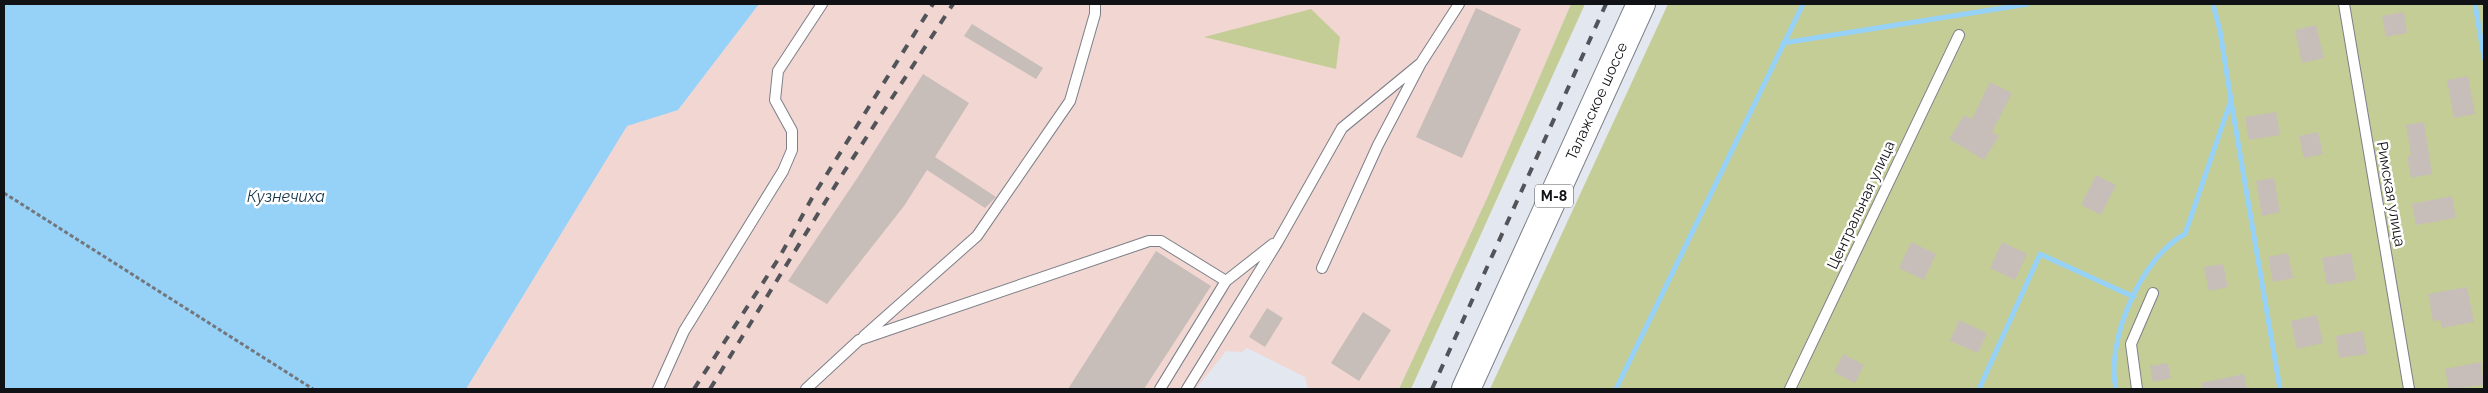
<svg xmlns="http://www.w3.org/2000/svg" width="2488" height="393" viewBox="0 0 2488 393" font-family="Raleway,sans-serif">
<style>
.industrial{fill:#f1d6d2}
.green{fill:#c5cd97}
.water{fill:#96d1f7}
.lines{fill:none;stroke-linecap:round;stroke-linejoin:round}
.stream{stroke:#96d1f7;stroke-width:5}
.building{fill:#c7bdb9}
.lane-casing{stroke:#7c7f88;stroke-width:12}
.primary-casing{stroke:#7c7f88;stroke-width:30}
.path{stroke:#73767b;stroke-width:3;stroke-dasharray:4 2.5;stroke-linecap:butt}
.lane{stroke:#fff;stroke-width:10}
.primary{stroke:#fff;stroke-width:28}
.rail{stroke:#525459;stroke-width:4;stroke-dasharray:9 9;stroke-linecap:butt}
.labels{text-anchor:middle;dominant-baseline:central;stroke-width:5;stroke-linejoin:round;paint-order:stroke}
.shield{fill:#fff;stroke:#58595b;stroke-width:1}
.shield-label{font-size:14px;font-weight:bold;fill:#111215}
.street-label{font-size:15px;fill:#111215;stroke:#fff}
.water-label{font-size:16px;font-style:italic;fill:#133448;stroke:#fff}
</style>
<rect width="100%" height="100%" fill="#e3e7f0"/>
<!-- industrial -->
<path class="industrial" d="M759 4H1571L1488 196 1399 389H1308L1305 377 1247 348 1242 352 1226 351 1196 389H466L627 125 678 110Z"/>
<!-- green -->
<path class="green" d="M1571 4H1585L1411 389H1399L1488 196Z
M1668 4H2484V389H1490Z
M1311 9 1340 37 1336 69 1204 37Z"/>
<!-- water -->
<path class="water" d="M4 4H759L678 110 627 126 466 389H4Z"/>
<g class="lines">
<!-- stream -->
<path class="stream" d="M2475 4 2484 58
M1783 43 2028 4
M2231 101 2280 389
M1616 389 1803 4
M1979 389 2040 254 2134 297
M2116 389C2105 342 2141 257 2185 234L2231 100 2220 31 2213 4"/>
</g>
<!-- building -->
<path class="building" d="M1476 8 1521 29 1462 158 1416 137Z
M2404 12 2407 33 2386 37 2382 16Z
M972 24 1043 68 1036 79 964 36Z
M2316 25 2324 58 2302 63 2295 30Z
M923 74 969 103 935 157 996 197 985 208 927 170 904 206 827 304 788 281 858 177Z
M2468 76 2475 114 2454 118 2447 80Z
M1990 82 2012 93 1992 132 1999 136 1984 160 1949 139 1964 115 1972 119Z
M2276 112 2280 135 2249 140 2245 117Z
M2424 122 2432 174 2411 178 2407 156 2411 155 2406 125Z
M2318 132 2323 154 2304 158 2299 136Z
M2096 175 2116 185 2101 215 2081 205Z
M2274 178 2280 212 2262 216 2256 181Z
M2452 196 2456 218 2416 225 2412 204Z
M1911 242 1936 254 1924 280 1899 268Z
M2002 242 2027 254 2015 280 1990 268Z
M1156 251 1211 286 1144 389H1068Z
M2288 253 2293 278 2273 282 2268 257Z
M2351 253 2356 280 2327 285 2322 258Z
M2223 264 2228 287 2209 291 2204 267Z
M2467 287 2474 322 2442 328 2440 320 2433 321 2428 294Z
M1267 308 1283 318 1265 347 1249 337Z
M1363 312 1391 330 1359 381 1331 363Z
M2317 315 2323 343 2297 349 2291 321Z
M1959 320 1987 333 1978 353 1950 341Z
M2363 331 2367 354 2339 358 2336 336Z
M1843 354 1864 365 1855 383 1834 372Z
M2481 362 2484 385 2449 389 2445 369Z
M2168 363 2171 378 2153 382 2150 366Z
M2244 374 2247 389H2202L2201 383Z"/>
<g class="lines">
<defs>
<path id="lane" d="M2344 4 2409 389
M1322 268 1378 145 1421 63 1459 4
M864 336 977 236 1070 101 1095 14V4
M658 389 684 331 783 171 792 150V131L775 100 778 71 822 4
M806 389 859 340 1149 241H1161L1226 281
M1160 389 1226 281 1273 244
M1187 389 1277 243 1342 128 1421 63
M1790 389 1959 35
M2137 389 2131 344 2153 293"/>
<g id="primary">
<path id="s1" d="M1466 389 1641 4"/>
</g>
</defs>
<!-- lane casing -->
<use href="#lane" class="lane-casing"/>
<!-- primary casing -->
<use href="#primary" class="primary-casing"/>
<!-- path -->
<path class="path" d="M4 193 313 389"/>
<!-- lane -->
<use href="#lane" class="lane"/>
<!-- primary -->
<use href="#primary" class="primary"/>
<!-- rail -->
<path class="rail" d="M694 389 779 258 812 198 933 4
M710 389 840 178 953 4
M1432 389 1606 4"/>
</g>
<g class="labels">
<!-- shield labels -->
<rect class="shield" x="1535" y="184.5" width="38" height="23" rx="4"/>
<g class="shield-label">
<text x="1554" y="196">М-8</text>
</g>
<!-- street labels -->
<g class="street-label">
<text stroke="none"><textPath href="#s1" startOffset="316">Талажское шоссе</textPath></text>
<text transform="translate(2391 194) rotate(80)">Римская улица</text>
<text transform="translate(1861 205) rotate(-65)">Центральная улица</text>
</g>
<!-- water labels -->
<g class="water-label">
<text x="286" y="196">Кузнечиха</text>
</g>
</g>
<!-- border -->
<rect width="2488" height="393" fill="none" stroke="#111215" stroke-width="10"/>
</svg>
